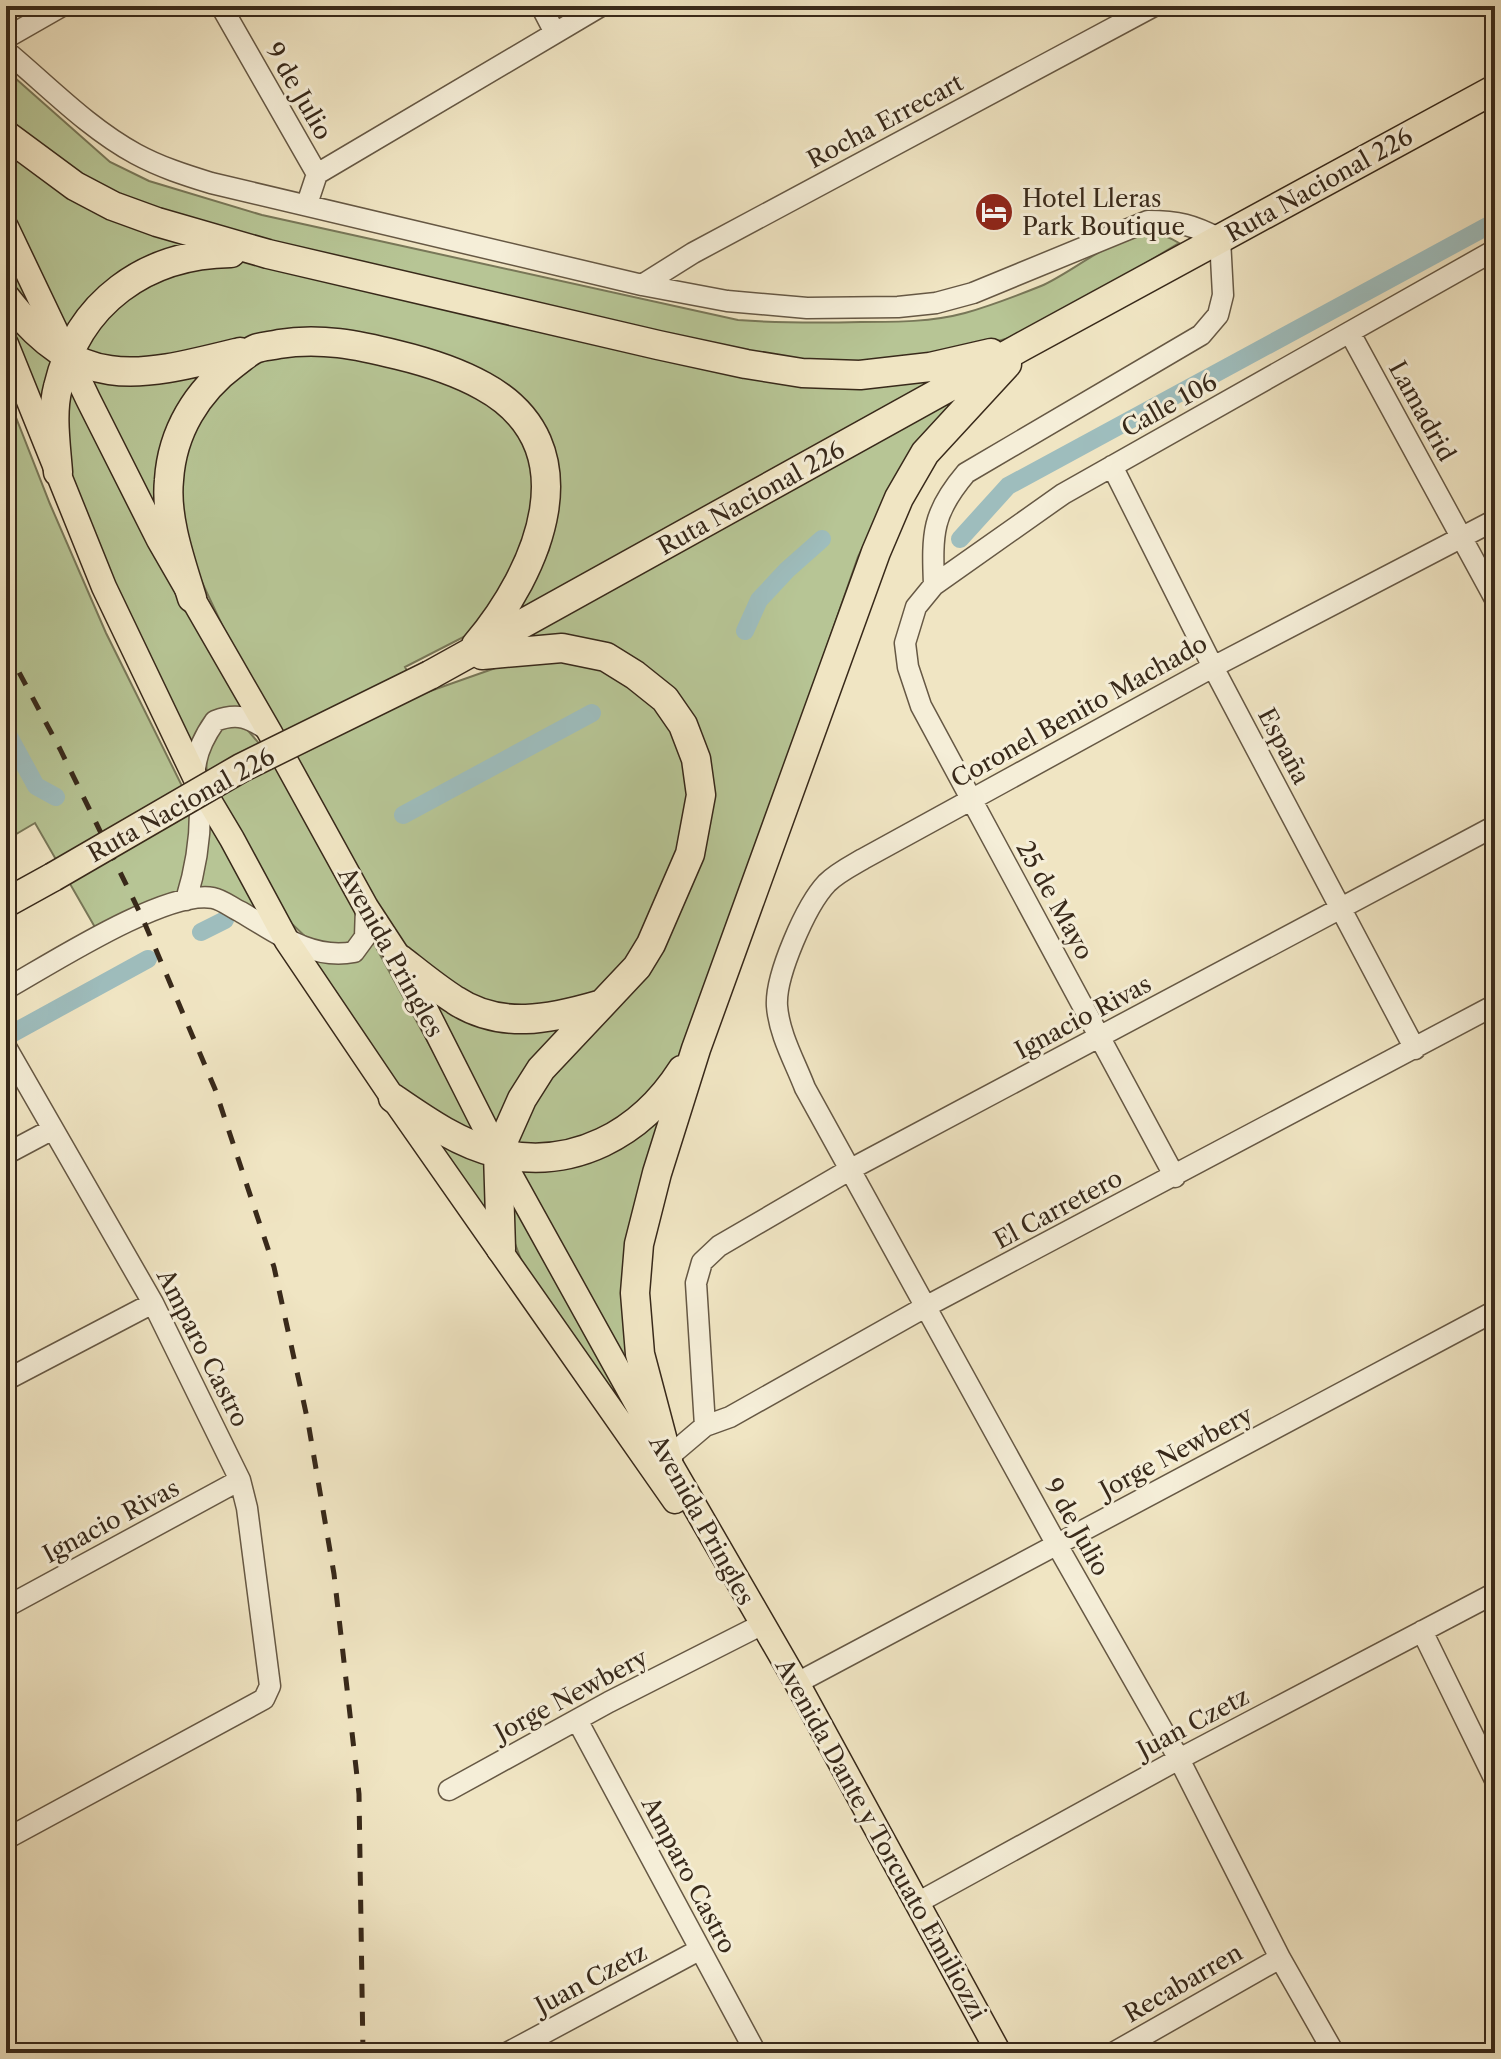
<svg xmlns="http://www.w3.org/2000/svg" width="1501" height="2059" viewBox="0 0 1501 2059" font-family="'Libre Caslon Text',serif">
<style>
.green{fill:#b7c595;stroke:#787758;stroke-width:2}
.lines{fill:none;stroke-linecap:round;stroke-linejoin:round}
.canal{stroke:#9ebdbd;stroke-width:18}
.minor-casing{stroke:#665844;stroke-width:23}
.major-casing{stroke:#38291a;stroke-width:27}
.highway-casing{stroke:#38291a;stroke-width:31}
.minor{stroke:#f5eed8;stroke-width:20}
.major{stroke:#f0e5c3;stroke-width:24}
.highway{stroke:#f0e5c3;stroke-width:28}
.rail{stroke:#38291a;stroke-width:5;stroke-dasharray:14 14;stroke-linecap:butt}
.highway-bridge-casing{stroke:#38291a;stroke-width:31;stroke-linecap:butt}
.highway-bridge{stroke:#f0e5c3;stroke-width:28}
.labels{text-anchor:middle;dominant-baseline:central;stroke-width:6;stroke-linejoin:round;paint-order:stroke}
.street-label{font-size:24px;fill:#38291a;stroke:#f5eed8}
.poi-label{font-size:24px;fill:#38291a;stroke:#f5eed8;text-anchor:start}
</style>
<rect width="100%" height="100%" fill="#f0e5c3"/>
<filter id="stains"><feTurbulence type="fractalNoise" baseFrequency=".0025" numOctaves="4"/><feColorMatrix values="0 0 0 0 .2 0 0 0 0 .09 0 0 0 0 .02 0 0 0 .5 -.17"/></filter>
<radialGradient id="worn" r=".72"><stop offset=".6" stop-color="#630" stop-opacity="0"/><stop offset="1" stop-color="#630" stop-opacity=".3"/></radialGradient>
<!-- green -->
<path class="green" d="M6 70 110 162 149 181 262 215 738 320C779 323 820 323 861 322 896 322 932 322 965 313 990 306 1016 296 1041 286 1081 269 1136 213 1179 243L1036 330 943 357 792 367 131 208 6 128Z
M6 142 211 246 187 249 70 340 6 207Z
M6 245 50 332 6 286Z
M234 259 674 357 962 367 506 625 534 579 549 550 555 512 532 421 401 347 168 364 79 352 95 323 141 282Z
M6 317 62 356 50 430Z
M331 352 464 386 514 424 532 452 539 511 487 625 405 667 419 695 521 659 609 665 664 707 691 762 683 846 638 951 597 997 530 1014 466 1001 401 943 356 873 232 646 191 559 182 534 179 459 216 393 262 357Z
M214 368 196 388 167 533 84 373Z
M70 378 245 711 192 746 116 591 77 494 66 453Z
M981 379 891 489 858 557 683 1060 601 1139 511 1148 544 1073 615 1001 709 804 662 683 512 641Z
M6 392 50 504 106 633 187 796 194 820 181 896 100 936 35 823 6 840Z
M226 723 245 727 274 761 358 915 355 940 340 948 312 943 291 923 207 773C204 750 212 740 226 723Z
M210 824 267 922 198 889Z
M372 940 481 1139 400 1089 315 961 339 963Z
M418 981 462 1012 574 1021 498 1137Z
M675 1091 641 1205V1398L510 1160 564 1164Z
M424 1127 491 1158 493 1228Z
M507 1187 651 1455 524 1268 507 1222Z"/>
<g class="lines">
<!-- canal -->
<path class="canal" d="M960 539 1008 486 1495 222
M745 631 759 600 787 570 822 539
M6 731 36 786 56 797
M403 815 592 713
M201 932 225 920
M13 1033 148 959"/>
<defs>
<path id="minor" d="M221 6 317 174 307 204
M541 6 555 33
M6 38 62 6
M6 51C48 86 88 128 136 154 160 167 185 175 211 183L642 285 727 301 807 308 898 307 936 303 973 293 1148 221C1178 221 1193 225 1220 239L1223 295 1218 315 1201 335 966 473C932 513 932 533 934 585
M317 174 601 6
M642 285 693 253 1154 6
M1350 333 1495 599
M1112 466 1213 667 1415 1049
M186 900C195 871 200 842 200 812 200 801 196 791 195 780 193 758 203 738 215 721 238 712 250 718 269 731
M6 989C49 965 166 889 213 898 223 900 232 908 241 912 277 933 310 960 354 952L365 937 366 907
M6 1047 153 1303 240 1480 247 1508 270 1686 264 1699 6 1839
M6 1154 53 1129
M1175 1177 921 706 908 667 905 643 916 607 934 585 1063 494 1495 250
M6 1380 153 1303
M705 1426 696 1283 702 1262 719 1246 851 1169 1495 826
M659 1465 705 1426 730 1417 927 1306 1495 1005
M6 1607 240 1480
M1422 1631 1495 1780
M797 1683 1495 1311
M577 1720 756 2053
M449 1790 609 1702 761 1625
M917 1903 1179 1759 1495 1593
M507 2053 699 1950
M1113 2053 1280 1958
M1334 2053 1280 1958 1179 1759 1057 1545 805 1088C795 1062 779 1034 777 1006 775 976 806 905 827 883 837 873 851 866 863 859L1213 667 1495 520"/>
<path id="major" d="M6 227 88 399 159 540 269 731 366 907 400 959 498 1153 668 1460 797 1683 999 2053
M6 344 104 587 195 777 232 839 287 941 393 1098 675 1501"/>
<path id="highway" d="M6 135 75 186 113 206 157 222 268 254 658 345 746 364 802 373 860 375 930 367 991 353
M6 298C80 393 135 378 240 352
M58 472C56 445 51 413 58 387 78 302 146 254 231 253
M192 598C181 562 165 518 169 480 172 432 197 391 235 363 241 359 248 352 255 349 262 346 271 346 279 344 320 337 358 345 398 355 427 362 456 371 483 386 593 446 538 572 476 645
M482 655 562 648 606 657 635 675 665 699 683 725 696 759 701 795 690 854 651 944 637 967 541 1069 522 1099 498 1153 501 1249
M430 675 1023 346 1495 89
M6 903 53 877
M400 959C418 973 436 988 455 1000 500 1030 551 1019 599 1005
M393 1098C425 1120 459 1144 497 1153 573 1171 641 1134 682 1070
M668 1460 640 1354 635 1293 639 1244 657 1173 696 1049 876 552 899 498 925 453 1007 364"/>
</defs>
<!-- minor casing -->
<use href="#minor" class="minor-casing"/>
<!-- major casing -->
<use href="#major" class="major-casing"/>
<!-- highway casing -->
<use href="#highway" class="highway-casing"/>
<!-- minor -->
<use href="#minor" class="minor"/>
<!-- major -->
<use href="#major" class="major"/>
<!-- highway -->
<use href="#highway" class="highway"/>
<!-- rail -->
<path class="rail" d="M6 648 60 749 142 917 215 1089 274 1267 308 1422 334 1574 359 1794 363 2053"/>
<defs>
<path id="highway-bridge" d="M53 877 241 768 430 675"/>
</defs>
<!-- highway-bridge casing -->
<use href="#highway-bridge" class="highway-bridge-casing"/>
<!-- highway-bridge -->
<use href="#highway-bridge" class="highway-bridge"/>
</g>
<!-- icons -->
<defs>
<symbol id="hotel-disc" viewBox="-11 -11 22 22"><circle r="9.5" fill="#8f2418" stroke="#f5eed8"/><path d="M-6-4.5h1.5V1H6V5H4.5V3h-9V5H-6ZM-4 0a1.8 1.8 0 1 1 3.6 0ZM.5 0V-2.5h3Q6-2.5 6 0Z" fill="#fff"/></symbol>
</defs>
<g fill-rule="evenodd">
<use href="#hotel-disc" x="972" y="190" width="44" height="44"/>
</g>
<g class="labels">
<!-- street labels -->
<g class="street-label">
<text transform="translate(299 91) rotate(60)">9 de Julio</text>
<text transform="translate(885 121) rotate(-28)">Rocha Errecart</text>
<text transform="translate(1319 185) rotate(-29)">Ruta Nacional 226</text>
<text transform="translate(1169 405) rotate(-29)">Calle 106</text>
<text transform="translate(1422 411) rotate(61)">Lamadrid</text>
<text transform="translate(751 498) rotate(-29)">Ruta Nacional 226</text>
<text transform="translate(1079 711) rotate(-29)">Coronel Benito Machado</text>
<text transform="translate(1284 746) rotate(62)">España</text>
<text transform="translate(181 805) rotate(-29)">Ruta Nacional 226</text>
<text transform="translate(1055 900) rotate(61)">25 de Mayo</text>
<text transform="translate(391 952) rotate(61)">Avenida Pringles</text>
<text transform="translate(1083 1017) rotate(-28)">Ignacio Rivas</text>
<text transform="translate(1058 1209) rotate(-28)">El Carretero</text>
<text transform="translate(203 1348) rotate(63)">Amparo Castro</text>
<text transform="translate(1176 1452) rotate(-28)">Jorge Newbery</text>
<text transform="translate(702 1520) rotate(61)">Avenida Pringles</text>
<text transform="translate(111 1521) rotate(-28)">Ignacio Rivas</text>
<text transform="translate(1077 1527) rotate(61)">9 de Julio</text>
<text transform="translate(571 1695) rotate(-28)">Jorge Newbery</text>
<text transform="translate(1193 1723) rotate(-28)">Juan Czetz</text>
<text transform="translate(881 1839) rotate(61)">Avenida Dante y Torcuato Emiliozzi</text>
<text transform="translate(689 1875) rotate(62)">Amparo Castro</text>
<text transform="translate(591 1979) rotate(-28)">Juan Czetz</text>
<text transform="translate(1183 1983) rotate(-30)">Recabarren</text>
</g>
<!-- poi labels -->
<g class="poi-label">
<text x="1022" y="198">Hotel Lleras<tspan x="1022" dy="28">Park Boutique</tspan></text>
</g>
</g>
<!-- margin -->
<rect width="1501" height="2059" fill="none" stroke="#f0e5c3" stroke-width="32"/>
<rect x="8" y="8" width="1485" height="2043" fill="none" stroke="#38291a" stroke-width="4"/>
<rect x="16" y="16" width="1469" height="2027" fill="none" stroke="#38291a" stroke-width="2"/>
<rect width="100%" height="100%" filter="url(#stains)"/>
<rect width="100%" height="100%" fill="url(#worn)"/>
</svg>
